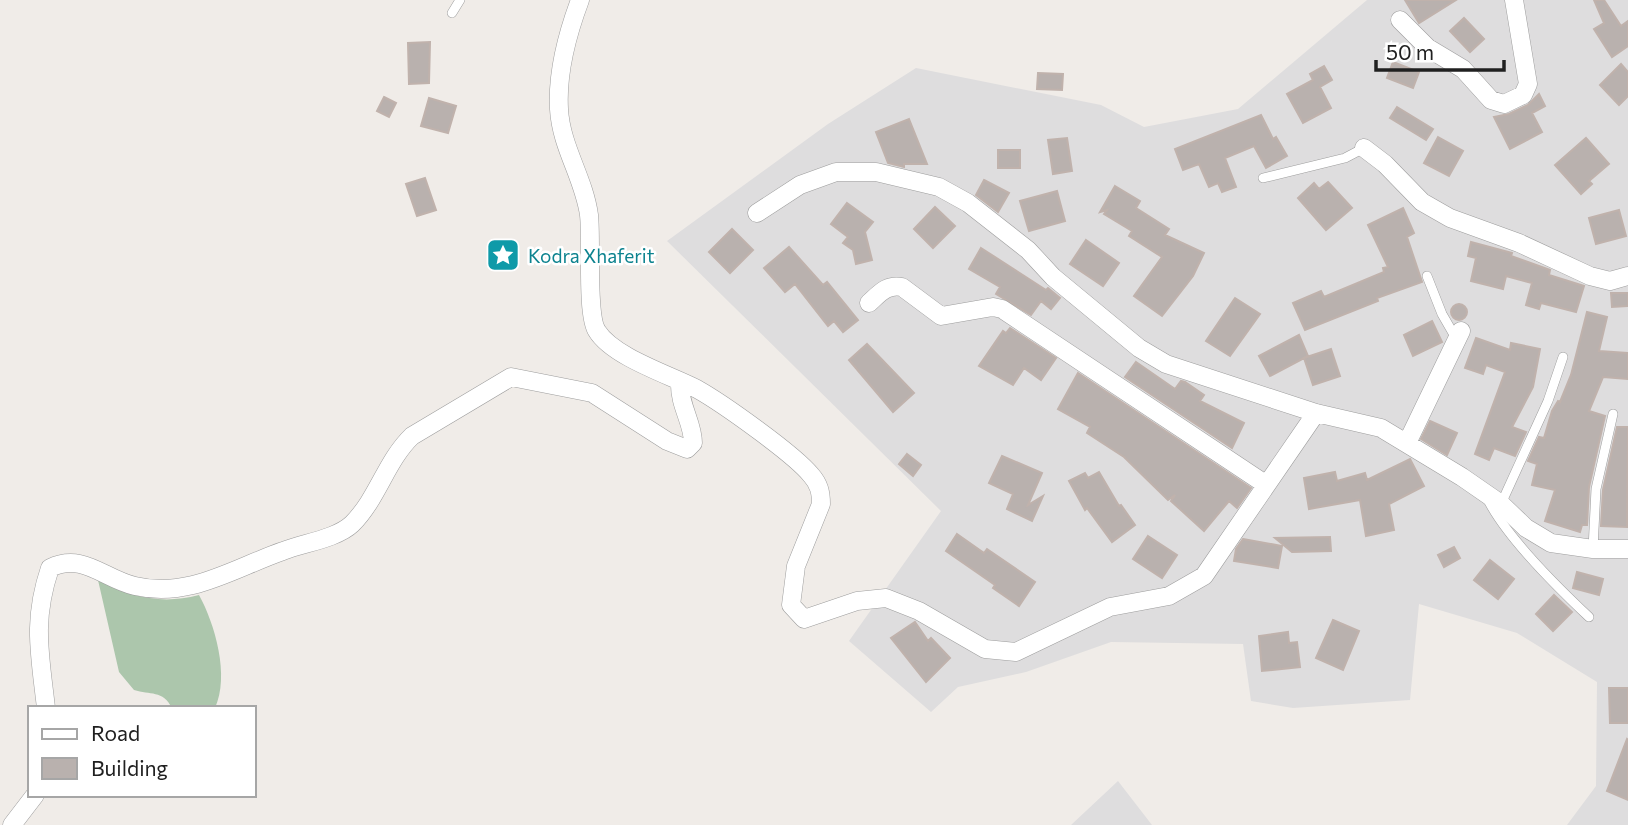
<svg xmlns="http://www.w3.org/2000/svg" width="1628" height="825" viewBox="0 0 1628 825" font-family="Commissioner,sans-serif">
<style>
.residential{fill:#deddde}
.cemetery{fill:#acc6ac}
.building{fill:#b9b1ae;stroke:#c0b2ac;stroke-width:2}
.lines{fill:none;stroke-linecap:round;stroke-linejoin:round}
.lane-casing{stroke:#9d9d9d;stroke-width:10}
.street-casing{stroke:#9d9d9d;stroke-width:19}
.lane{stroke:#fff;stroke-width:9}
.street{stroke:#fff;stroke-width:18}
.labels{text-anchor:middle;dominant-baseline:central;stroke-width:5;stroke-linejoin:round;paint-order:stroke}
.culture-label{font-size:19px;fill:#0d838f;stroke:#fff;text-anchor:start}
</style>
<rect width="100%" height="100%" fill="#f0ece8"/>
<!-- residential -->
<path class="residential" d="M1367 0H1628V825H1567L1596 786 1597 682 1517 633 1419 604 1410 700 1293 708 1251 701 1243 644 1111 642 1026 672 958 687 931 712 849 641 941 511 667 241 828 124 916 68 1101 105 1144 127 1238 109Z
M1118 781 1152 825H1071Z"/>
<!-- cemetery -->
<path class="cemetery" d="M98 580C132 597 161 605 199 595 215 624 230 676 215 708H172C163 690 150 695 134 690L119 672Z"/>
<!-- building -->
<path class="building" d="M1405 0H1456L1419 23Z
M1594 0H1604L1621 26 1628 21V46L1612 57 1594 29 1604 23Z
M1464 18 1484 39 1470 52 1450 31Z
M430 42 429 83 409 84 408 43Z
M1393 62 1419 72 1413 88 1387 78Z
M1621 64 1628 72V96L1619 105 1600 85Z
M1324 66 1332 80 1320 87 1331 108 1303 123 1287 94 1313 80 1310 74Z
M1038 73 1063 74 1062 90 1037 89Z
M1539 94 1545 106 1532 113 1542 132 1510 149 1494 117 1509 114 1528 105Z
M384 97 396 103 389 117 377 111Z
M429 98 456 106 448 133 421 126Z
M1397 107 1433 129 1426 140 1390 118Z
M1261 115 1273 139 1276 137 1287 156 1266 168 1254 146 1225 158 1236 187 1222 192 1218 183 1209 187 1199 164 1183 170 1175 149Z
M909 119 927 164H904V167L888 163 876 132Z
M1438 137 1463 151 1449 176 1424 163Z
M1067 138 1072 171 1053 174 1048 140Z
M1586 138 1609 164 1589 181 1592 184 1581 194 1555 165Z
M998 150H1020V168H998Z
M425 178 436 210 417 216 406 184Z
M984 180 1009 193 998 212 976 195Z
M1328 182 1352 208 1326 230 1298 198 1314 183 1319 189Z
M1115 186 1140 201 1136 208 1169 229 1165 235 1204 253 1193 276 1162 316 1134 296 1162 257 1129 236 1132 231 1104 214 1107 210 1100 212Z
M1057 191 1065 221 1029 231 1020 201Z
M847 203 873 222 865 232 872 260 856 264 853 250 843 243 848 237 831 224Z
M935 207 955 226 933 248 914 229Z
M1403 208 1414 233 1407 237 1422 282 1377 298 1378 301 1305 330 1293 303 1321 291 1324 297 1384 272 1383 268 1388 267 1368 225Z
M1619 210 1626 236 1596 244 1589 218Z
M732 229 753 250 730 273 709 252Z
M1086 240 1119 263 1103 286 1070 264Z
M1471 242 1512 253 1511 256 1550 270 1549 275 1584 286 1576 312 1541 303 1539 309 1526 305 1532 283 1506 276 1503 289 1471 281 1476 258 1468 256Z
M789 247 823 285 827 282 858 320 843 332 834 321 828 326 795 284 785 292 764 268Z
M981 248 1046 290 1048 288 1060 298 1051 309 1041 301 1031 315 996 294 1000 287 969 269Z
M1611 293H1628V306L1612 307Z
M1235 298 1260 314 1230 356 1206 341Z
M1451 312a8 8 0 1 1 16 0a8 8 0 1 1-16 0Z
M1587 312 1607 317 1599 351 1628 353V379L1603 377 1589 411 1605 416 1589 487 1587 525H1582L1580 532 1545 521 1555 490 1532 485 1537 464 1528 461 1539 437 1544 438 1552 411 1558 401 1560 402 1571 375Z
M1432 321 1442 342 1413 356 1404 335Z
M1010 328 1056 358 1041 380 1024 368 1013 385 979 366 1003 331 1006 333Z
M1299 335 1308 356 1270 376 1259 356Z
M1476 338 1510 350 1511 343 1540 349 1533 387 1512 427 1526 432 1515 456 1494 448 1489 460 1475 454 1505 372 1486 365 1483 374 1465 368Z
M867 344 914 393 893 412 849 360Z
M1331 349 1340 376 1313 385 1304 358Z
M1136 362 1175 389 1181 381 1185 382 1204 395 1200 401 1244 423 1232 448 1125 377Z
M1078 373 1251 488 1237 508 1229 501 1204 531 1171 501 1175 495 1168 500 1124 457 1087 433 1090 427 1058 409Z
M1430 421 1457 433 1447 455 1421 439Z
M1617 427H1628L1627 527 1601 526 1603 490Z
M907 454 921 465 913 476 899 464Z
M1002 456 1042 473 1028 505 1043 496 1032 521 1007 509 1013 494 989 483Z
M1410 459 1424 486 1389 504 1394 530 1366 536 1360 500 1309 509 1304 478 1335 472 1337 481 1365 473 1367 480Z
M1099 472 1119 506 1121 505 1135 525 1112 542 1087 508 1085 510 1069 481 1085 473 1088 478Z
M957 534 984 553 987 549 1035 582 1019 606 993 588 995 585 946 551Z
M1148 536 1177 555 1162 578 1133 559Z
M1330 537 1331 551 1292 552 1275 538Z
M1243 539 1282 546 1278 568 1234 561 1236 549Z
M1454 547 1460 558 1444 567 1438 555Z
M1490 560 1514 579 1498 599 1474 580Z
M1577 572 1603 579 1599 595 1573 588Z
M1554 595 1572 612 1553 631 1536 614Z
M1333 620 1359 631 1343 670 1316 658Z
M915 622 928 641 931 638 950 658 926 682 891 638Z
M1288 632 1289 643 1297 642 1300 667 1262 671 1259 636Z
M1609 688H1628V723H1610Z
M1627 739 1628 740V800L1607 791Z"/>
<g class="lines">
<defs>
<path id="lane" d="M452 13 460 0
M1263 178 1345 158 1364 148
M1427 276 1442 314 1457 340
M1488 500C1508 539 1557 587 1589 617
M1501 504 1548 401 1563 357
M1593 549 1596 489 1613 414"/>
<path id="street" d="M580 0C568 32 557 74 559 109 561 147 584 178 589 215 592 240 586 315 597 331 613 357 670 375 697 389 722 403 794 454 811 475 819 484 821 492 821 504L796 566 791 605 804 619 857 601 886 598 919 611 985 649 1016 652 1110 607 1169 596 1204 576 1316 413
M1400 20 1428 48 1463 69 1491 100 1504 104 1523 95 1528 84 1514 0
M1364 148 1385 164 1422 202 1450 218 1519 243 1590 276 1610 281 1628 276
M757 213 800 185 836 172H876L939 187 968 203 1028 250 1053 277 1139 348 1166 364 1316 413 1381 428 1462 477 1501 504 1526 528 1551 543 1593 549H1628
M869 303C880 293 887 284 902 287L941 316 993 307 1002 309 1265 484
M1407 443 1461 331
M46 708C40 654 32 621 50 568 83 552 104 579 135 586 189 599 234 568 283 551 303 543 336 539 352 524 378 498 386 461 412 436L511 377 592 393 667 441 687 449 693 443C693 422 679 406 680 382
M12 825 35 795"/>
</defs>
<!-- lane casing -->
<use href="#lane" class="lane-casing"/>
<!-- street casing -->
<use href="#street" class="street-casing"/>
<!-- lane -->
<use href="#lane" class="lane"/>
<!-- street -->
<use href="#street" class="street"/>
</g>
<!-- icons -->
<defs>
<symbol id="sight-square" viewBox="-11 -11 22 22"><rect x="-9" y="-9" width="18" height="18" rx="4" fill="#0f9aa8" stroke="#fff"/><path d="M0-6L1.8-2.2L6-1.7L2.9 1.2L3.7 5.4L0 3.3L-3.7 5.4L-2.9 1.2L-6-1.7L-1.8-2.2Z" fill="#fff"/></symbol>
</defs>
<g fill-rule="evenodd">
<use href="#sight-square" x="484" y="236" width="38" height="38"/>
</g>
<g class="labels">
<!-- culture labels -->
<g class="culture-label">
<text x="528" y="255">Kodra Xhaferit</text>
</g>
</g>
<!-- legend -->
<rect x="28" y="706" width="228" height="91" fill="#ffffff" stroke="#a6a6a6" stroke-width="2"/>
<rect x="42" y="729" width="35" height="10" fill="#ffffff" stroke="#a6a6a6" stroke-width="2"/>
<text x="91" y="741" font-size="21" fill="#202020">Road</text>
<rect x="42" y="758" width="35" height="21" fill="#b9b1ae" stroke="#a6a6a6" stroke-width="2"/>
<text x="91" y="776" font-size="21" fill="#202020">Building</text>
<!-- scale -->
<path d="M1376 60v10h128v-10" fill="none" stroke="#202020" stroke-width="3.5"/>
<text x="1386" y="60" font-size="21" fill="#202020" stroke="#ffffff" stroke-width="5" paint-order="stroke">50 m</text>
</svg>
